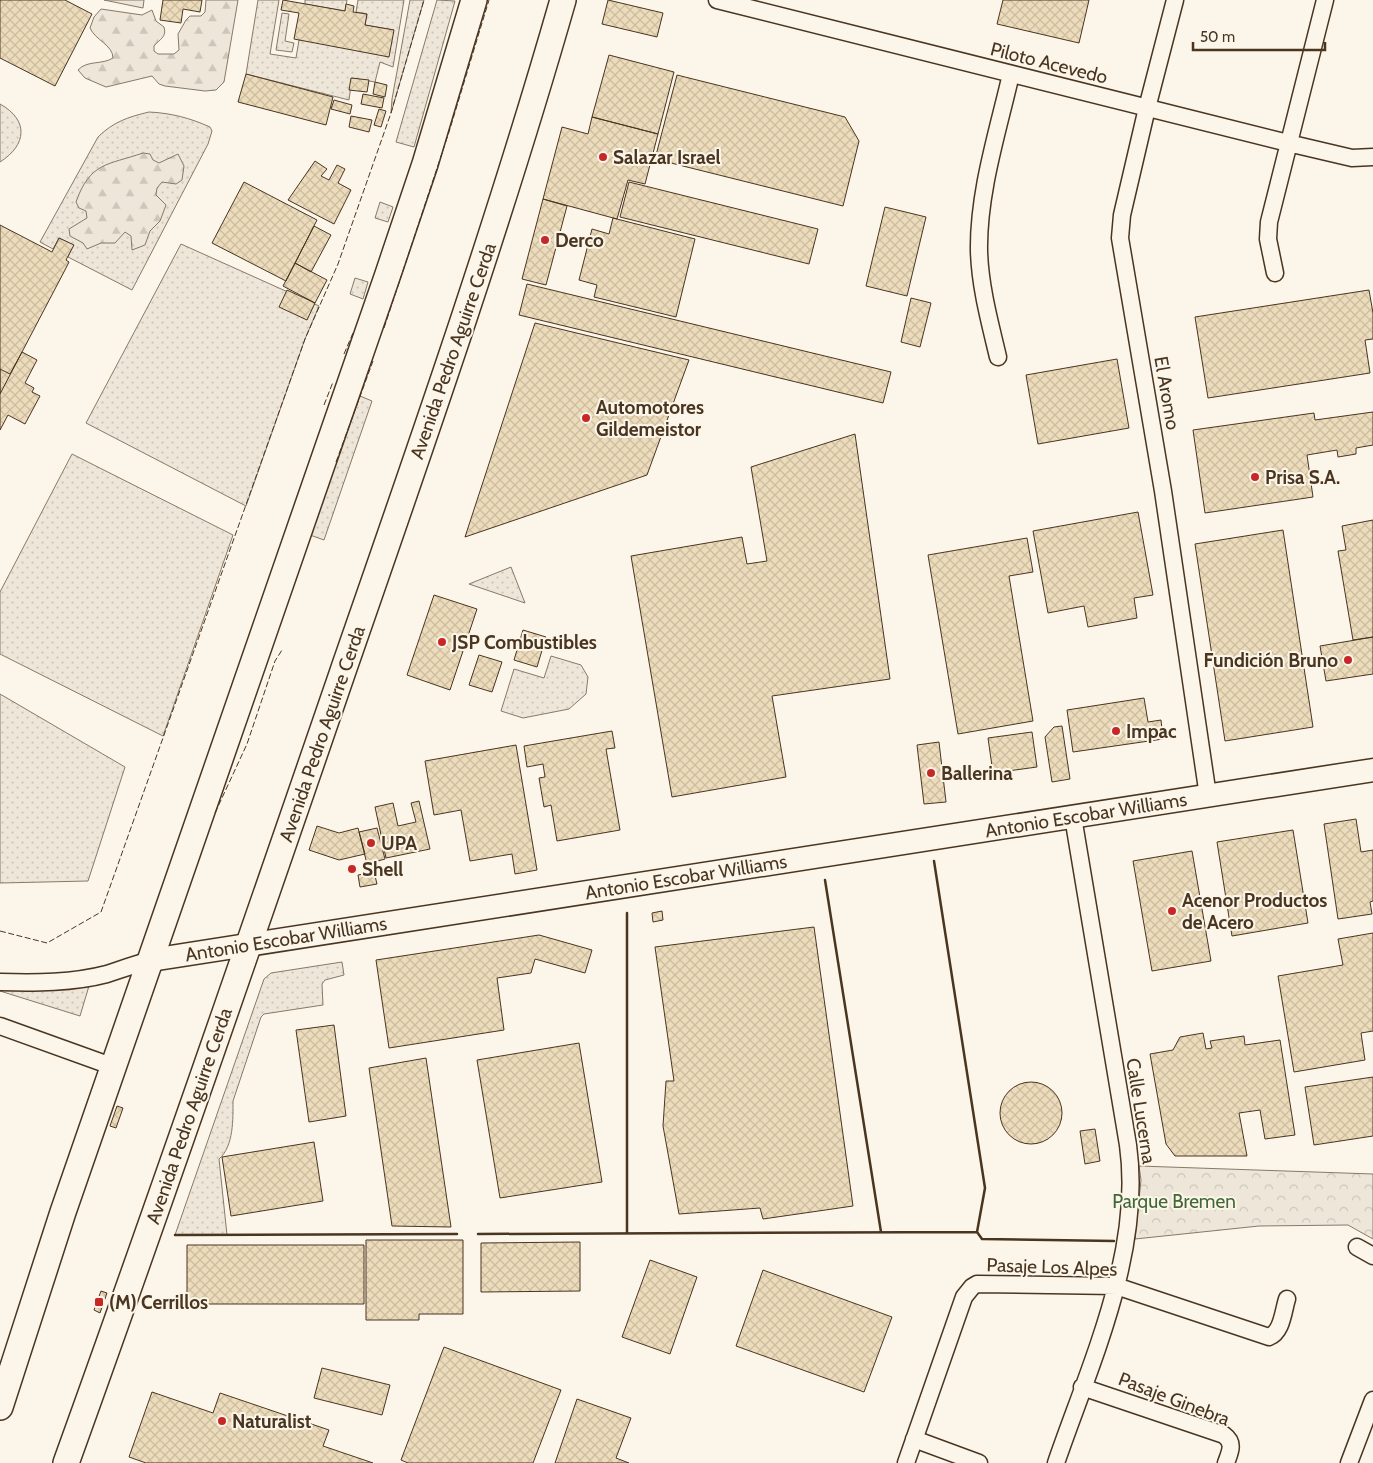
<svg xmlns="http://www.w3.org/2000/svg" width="1373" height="1463" viewBox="0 0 1373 1463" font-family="Cabin,sans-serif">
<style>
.grass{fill:url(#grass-dots);stroke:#887966}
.forest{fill:url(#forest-firs);stroke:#887966}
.park{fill:url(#park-crowns);stroke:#887966}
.pitch{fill:#ede6d9;stroke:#887966}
.building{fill:url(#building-cross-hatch);stroke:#4a3520}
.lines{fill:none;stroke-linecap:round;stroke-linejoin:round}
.street-casing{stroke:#4a3520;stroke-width:19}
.secondary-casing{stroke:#4a3520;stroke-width:25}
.primary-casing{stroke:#4a3520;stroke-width:28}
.street{stroke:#fbf6e9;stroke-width:16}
.secondary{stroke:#fbf6e9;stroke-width:22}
.primary{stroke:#fbf6e9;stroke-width:25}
.fence{stroke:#4a3520;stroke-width:1;stroke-dasharray:6 2.5;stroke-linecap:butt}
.wall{stroke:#4a3520;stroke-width:2.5}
.poi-dot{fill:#c62828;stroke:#fbf6e9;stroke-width:2}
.labels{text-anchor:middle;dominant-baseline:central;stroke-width:4;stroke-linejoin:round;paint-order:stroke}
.street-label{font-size:19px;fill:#4a3520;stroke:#fbf6e9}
.poi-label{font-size:19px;font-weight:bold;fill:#4a3520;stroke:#fbf6e9;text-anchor:start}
.park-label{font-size:19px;fill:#436837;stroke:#fbf6e9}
</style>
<defs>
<pattern id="grass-dots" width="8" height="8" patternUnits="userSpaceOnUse" patternTransform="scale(1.25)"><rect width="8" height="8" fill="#ede6d9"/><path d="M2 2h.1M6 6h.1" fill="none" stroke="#cdc6ba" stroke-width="1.8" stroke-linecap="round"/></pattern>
<pattern id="forest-firs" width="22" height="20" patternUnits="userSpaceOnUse" patternTransform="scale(1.25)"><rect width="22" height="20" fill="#ede6d9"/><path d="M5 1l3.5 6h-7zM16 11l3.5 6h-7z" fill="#cdc6ba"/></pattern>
<pattern id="park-crowns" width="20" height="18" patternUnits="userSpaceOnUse" patternTransform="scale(1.25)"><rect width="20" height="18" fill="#ede6d9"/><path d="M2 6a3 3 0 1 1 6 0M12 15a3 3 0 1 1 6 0" fill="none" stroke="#cdc6ba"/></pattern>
<pattern id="building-cross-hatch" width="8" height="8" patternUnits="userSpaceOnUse" patternTransform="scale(1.25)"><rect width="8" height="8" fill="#ecdcbc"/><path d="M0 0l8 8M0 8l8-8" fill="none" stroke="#ccbda1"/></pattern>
</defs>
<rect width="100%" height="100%" fill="#fbf6e9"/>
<!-- grass -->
<path class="grass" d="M258 0H279L270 54 296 58 299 40 394 30 365 25 367 14 356 12 358 0H404L393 67 380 62 375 82 352 78 349 100 246 74Z
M305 0H347L345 11 305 4Z
M410 0H424L391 113 392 99Z
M437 0 455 1 414 147 396 142Z
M282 13 289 14 285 41 294 43 292 52 276 50Z
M0 104C29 120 27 145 0 162Z
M149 112C171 113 190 118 210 127L212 131 208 144 132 290 68 257 73 245 59 238 53 249 40 242 98 137C113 122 128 117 149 112Z
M380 202 393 207 388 222 375 218Z
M181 244 319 306 305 339 246 506 86 423Z
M355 278 368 282 363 299 350 294Z
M360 396 372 401 324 540 310 535Z
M72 454 233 535 163 736 0 654V592Z
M511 567 525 603 469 584Z
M551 656 581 665 588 677 586 694 569 709 523 718 501 711 514 669 544 678Z
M0 694 125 767 88 881 0 883Z
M342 962 344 975 325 980 322 984 323 1005 264 1014 261 1017 233 1101C233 1118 234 1146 219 1159L227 1235H175L264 979 271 973Z
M89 986 80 1016 0 991V988Z"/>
<!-- forest -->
<path class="forest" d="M206 0H238L224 82 216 90 205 91 165 86 159 84 152 76 106 87 85 78 78 70C87 60 102 65 113 58 113 45 95 40 90 28L94 17 101 9 142 15 152 10 156 21 164 27C167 37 160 39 154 46V51L158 54H174L179 50 178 34 186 20 190 16H201L205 12Z
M143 153 150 154 153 160 159 163 178 154 184 166 182 180 176 184 162 182 157 188 156 195 166 205 160 221 150 231 145 245 132 250 131 236 125 232 115 243H101L87 249 83 243 70 236 69 229 87 218 86 211 79 208 76 202C90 162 108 165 143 153Z"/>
<!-- park -->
<path class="park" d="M1139 1166 1373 1174V1239L1348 1225 1259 1226 1135 1239 1141 1180Z"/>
<!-- pitch -->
<path class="pitch" d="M104 0H144L143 8Z"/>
<!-- building -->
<path class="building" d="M0 0H65L92 14 55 86 0 58Z
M163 0H202L200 12 183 9 181 23 160 20Z
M283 0 345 11 346 4 354 6 353 12 367 14 365 25 394 30 389 57 294 39 299 13 281 10Z
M608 0 663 13 657 37 602 24Z
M1003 0H1089L1079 43 997 24Z
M609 55 674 72 658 134 592 117Z
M246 74 333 97 326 125 238 102Z
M677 75 845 117 859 141 843 206 655 159Z
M351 78 369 80 367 92 349 90Z
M375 82 387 85 385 97 373 94Z
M363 94 384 98 382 108 361 104Z
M334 100 352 105 350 114 331 109Z
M379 109 386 111 381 127 374 125Z
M351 116 372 120 369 132 349 127Z
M592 117 658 134 645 184 628 180 617 219 543 199 562 127 588 134Z
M315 161 327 169 321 176 329 180 337 165 345 169 338 183 351 190 334 224 288 200Z
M244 182 317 220 286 281 212 243Z
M629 182 818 229 809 264 620 217Z
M543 199 567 206 546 285 522 279Z
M885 207 926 217 907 296 866 286Z
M613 218 695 239 676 317 594 297 597 285 579 280 592 229 609 234Z
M0 225 52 252 59 238 74 245 66 260 69 262 66 268 0 394Z
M314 226 331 235 311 272 295 263Z
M295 263 327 280 315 303 283 286Z
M527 284 891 372 883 403 519 315Z
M287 290 315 303 307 320 279 307Z
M1369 290 1373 313V339L1365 340 1370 373 1208 398 1195 317Z
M911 298 931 303 920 347 901 342Z
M535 323 689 360 647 475 465 537Z
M22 352 37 360 25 383 34 388 32 392 40 396 25 424 8 415 0 430V369L10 374Z
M1117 359 1129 428 1038 444 1026 375Z
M1373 412V445L1356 448V454L1338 457 1337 450 1307 455 1313 497 1205 513 1193 430 1314 413 1315 420Z
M855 434 890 679 772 696 786 777 672 797 631 556 742 537 747 564 767 561 751 467Z
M1138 512 1153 595 1134 598 1137 618 1088 627 1084 606 1048 613 1033 531Z
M1373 520V637L1353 640 1338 551 1346 550 1342 526Z
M1283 530 1313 727 1225 741 1195 544Z
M1027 538 1033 572 1009 576 1033 721 958 734 928 555Z
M434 595 477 609 450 690 407 675Z
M523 630 546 637 537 667 514 660Z
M1373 637V674L1326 681 1320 646Z
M479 655 502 662 492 692 469 685Z
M1144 698 1148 722 1161 720 1163 739 1073 752 1067 710Z
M1062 726 1070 779 1052 782 1045 737 1054 727Z
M612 731 615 748 606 749 620 830 557 841 551 805 544 807 539 778 545 777 543 764 527 767 524 746Z
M1032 732 1037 767 993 773 988 738Z
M939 742 946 802 924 804 917 745Z
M516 745 537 870 515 874 512 854 470 861 461 810 434 815 425 761Z
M419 801 430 849 386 858 375 807 393 803 398 826 416 822 411 803Z
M1356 819 1361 852 1373 850V901L1370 902 1372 914 1338 919 1324 824Z
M317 826 339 833 358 828 365 854 339 860 309 850Z
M377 828 385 859 367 864 359 832Z
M1293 830 1308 923 1232 936 1217 842Z
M1192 851 1211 961 1152 971 1133 861Z
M374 872 377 884 360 887 358 875Z
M662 911 663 920 653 922 652 913Z
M814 927 853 1206 763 1219 760 1208 679 1214 663 1126 666 1081H674L655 947Z
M1373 933V1031L1361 1033 1365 1060 1294 1072 1278 976 1343 965 1338 939Z
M539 935 592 950 585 973 535 959 531 973 497 978 504 1030 389 1048 376 960Z
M334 1025 346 1116 309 1122 296 1030Z
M1203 1033 1206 1049 1212 1048 1210 1041 1244 1036 1245 1045 1280 1040 1295 1135 1265 1139 1260 1110 1239 1113 1247 1156H1175L1166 1144 1150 1054 1173 1050 1180 1037Z
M579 1043 602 1182 500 1198 477 1060Z
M426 1058 451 1227 392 1226 369 1068Z
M1373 1077V1136L1314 1145 1305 1087Z
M1000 1113a31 31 0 1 1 62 0a31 31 0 1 1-62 0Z
M117 1106 123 1108 116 1128 110 1126Z
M1095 1129 1100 1161 1085 1164 1080 1131Z
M314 1142 323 1201 231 1216 222 1157Z
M366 1240H463V1314H419V1320H366Z
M580 1242V1291L481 1292V1243Z
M187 1245H364V1304H187Z
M650 1260 697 1277 670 1354 622 1337Z
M763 1270 892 1317 864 1392 736 1346Z
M101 1291 107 1293 100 1313 94 1310Z
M444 1347 561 1390 533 1463H408L401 1460Z
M322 1368 390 1385 382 1415 314 1398Z
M152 1392 213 1413 220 1393 329 1430 323 1446 373 1463H146L129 1457Z
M577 1399 631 1418 616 1458 629 1463H555Z"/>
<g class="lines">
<defs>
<path id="street" d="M717 0 1288 143 1352 158 1373 157
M1175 0 1147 108 1122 215 1120 238 1163 491 1208 796
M1275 273 1268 239 1269 222 1325 0
M998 357C990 323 980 287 979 251 978 192 998 131 1011 74
M0 982C35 983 73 983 107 974 122 969 136 964 151 960
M0 1026 114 1067
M1357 1247 1373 1256
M1082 1387 1224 1435C1235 1443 1230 1452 1226 1463
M914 1439 979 1463
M906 1463 964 1297 972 1287 977 1284 1116 1286 1269 1337C1282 1332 1283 1312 1287 1299
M1056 1463C1090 1364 1143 1252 1128 1145L1073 817
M1349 1463 1373 1400"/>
<path id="secondary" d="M151 960 1373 770"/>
<path id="primary" d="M0 1407 63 1212 388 274 425 164 474 0
M66 1463C161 1200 252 936 343 671 420 449 498 227 563 0"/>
</defs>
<!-- street casing -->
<use href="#street" class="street-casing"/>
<!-- secondary casing -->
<use href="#secondary" class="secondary-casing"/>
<!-- primary casing -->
<use href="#primary" class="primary-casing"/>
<!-- street -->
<use href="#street" class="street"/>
<!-- secondary -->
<use href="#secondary" class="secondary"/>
<!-- primary -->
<use href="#primary" class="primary"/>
<!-- fence -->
<path class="fence" d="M384 328 449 132 489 0
M344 354 353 333
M324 405 333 382
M336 462 373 361
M215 813 247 744 275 661 282 650
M0 931 47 943 101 912 305 339 338 264 391 113 424 0"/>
<!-- wall -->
<path class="wall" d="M934 861 985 1188 977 1232 982 1239 1114 1241
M825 880 881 1232
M627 1233V913
M478 1234 977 1232
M175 1235 457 1234"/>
</g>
<!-- markers -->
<g class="poi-dot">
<circle cx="603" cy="157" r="5"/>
<circle cx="545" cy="240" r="5"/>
<circle cx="586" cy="418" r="5"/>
<circle cx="1255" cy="477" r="5"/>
<circle cx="442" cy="642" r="5"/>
<circle cx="1348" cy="660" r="5"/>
<circle cx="1116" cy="731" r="5"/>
<circle cx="931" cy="773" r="5"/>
<circle cx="371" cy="843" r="5"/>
<circle cx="352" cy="869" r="5"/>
<circle cx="1172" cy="911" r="5"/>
<rect x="94" y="1297" width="10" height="10" rx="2.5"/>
<circle cx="222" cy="1421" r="5"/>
</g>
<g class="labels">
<!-- street labels -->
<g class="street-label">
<text transform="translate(1049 63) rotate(14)">Piloto Acevedo</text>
<text transform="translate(453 351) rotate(-71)">Avenida Pedro Aguirre Cerda</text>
<text transform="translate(1167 393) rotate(80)">El Aromo</text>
<text transform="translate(322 734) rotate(-71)">Avenida Pedro Aguirre Cerda</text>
<text transform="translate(1086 815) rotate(-9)">Antonio Escobar Williams</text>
<text transform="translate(686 877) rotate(-9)">Antonio Escobar Williams</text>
<text transform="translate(286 939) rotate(-9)">Antonio Escobar Williams</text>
<text transform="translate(1141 1111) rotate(81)">Calle Lucerna</text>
<text transform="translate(189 1116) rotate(-71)">Avenida Pedro Aguirre Cerda</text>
<text transform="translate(1052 1267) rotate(2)">Pasaje Los Alpes</text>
<text transform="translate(1174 1399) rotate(21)">Pasaje Ginebra</text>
</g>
<!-- poi labels -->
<g class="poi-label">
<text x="613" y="157">Salazar Israel</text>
<text x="555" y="240">Derco</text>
<text x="596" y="407">Automotores<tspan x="596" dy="22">Gildemeistor</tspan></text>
<text x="1265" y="477">Prisa S.A.</text>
<text x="452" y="642">JSP Combustibles</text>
<text x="1338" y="660" text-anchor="end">Fundición Bruno</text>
<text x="1126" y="731">Impac</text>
<text x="941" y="773">Ballerina</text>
<text x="381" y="843">UPA</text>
<text x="362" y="869">Shell</text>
<text x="1182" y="900">Acenor Productos<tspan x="1182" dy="22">de Acero</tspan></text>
<text x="109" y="1302">(M) Cerrillos</text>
<text x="232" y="1421">Naturalist</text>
</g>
<!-- park labels -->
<g class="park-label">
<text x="1174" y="1201">Parque Bremen</text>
</g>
</g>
<!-- scale -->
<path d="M1193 42v8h132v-8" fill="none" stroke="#4a3520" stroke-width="2.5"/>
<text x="1200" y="42" font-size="15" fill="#4a3520" stroke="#fbf6e9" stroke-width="4" paint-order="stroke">50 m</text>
</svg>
